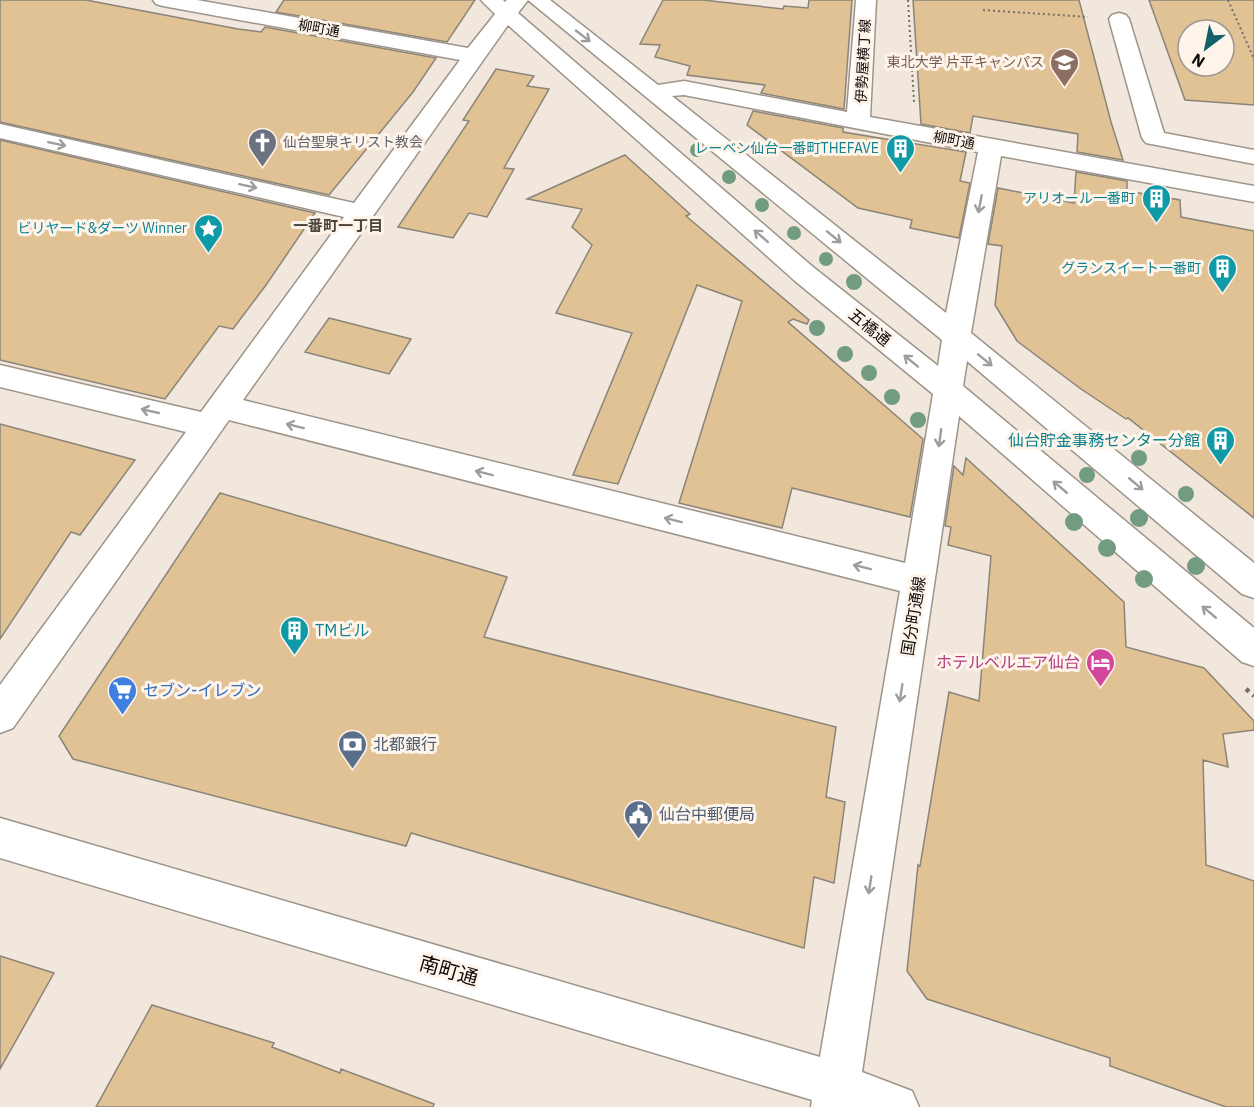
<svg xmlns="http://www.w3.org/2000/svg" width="1254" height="1107" viewBox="0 0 1254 1107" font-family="'IBM Plex Sans','Noto Sans JP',sans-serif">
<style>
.building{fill:#e0c294;stroke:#8b8479;stroke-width:1.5;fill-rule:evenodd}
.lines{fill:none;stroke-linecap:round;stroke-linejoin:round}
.minor-casing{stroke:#9d948a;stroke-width:3}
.path-far1{stroke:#756f68;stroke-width:2;stroke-dasharray:2 3;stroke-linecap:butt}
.path{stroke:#756f68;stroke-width:4.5;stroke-dasharray:4 5;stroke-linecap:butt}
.minor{fill:#fff;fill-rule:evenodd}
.tree{fill:#729c81}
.oneway{stroke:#9f9d9c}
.labels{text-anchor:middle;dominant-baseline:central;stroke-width:6;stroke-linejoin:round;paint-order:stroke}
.far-street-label{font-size:14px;fill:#0e0b08;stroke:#fef4ea}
.far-education-label{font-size:14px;fill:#785e54;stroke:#fef4ea;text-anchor:end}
.far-worship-label{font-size:14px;fill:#5b616d;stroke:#fef4ea;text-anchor:start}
.far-culture-label{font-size:14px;fill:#0d838f;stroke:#fef4ea;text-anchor:end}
.far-neighbourhood-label{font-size:15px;font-weight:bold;fill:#4d453c;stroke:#fef4ea}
.street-label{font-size:16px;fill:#0e0b08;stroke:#fef4ea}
.culture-label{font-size:16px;fill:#0d838f;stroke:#fef4ea;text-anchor:end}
.hotel-label{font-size:16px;fill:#b23c85;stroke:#fef4ea;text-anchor:end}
.shop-label{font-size:16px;fill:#366cbe;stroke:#fef4ea;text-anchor:start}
.service-label{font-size:16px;fill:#4e5e75;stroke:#fef4ea;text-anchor:start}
.near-street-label{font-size:20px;fill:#0e0b08;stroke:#fef4ea}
</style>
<rect width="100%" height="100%" fill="#f1e7dc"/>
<!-- building -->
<path class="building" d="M0 0H86L238 29 261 32 265 27 436 58 413 92 329 195 0 122Z
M284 0H475L447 42 276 12Z
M663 0H703L783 9 784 6 808 8 809 0H852L844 109 761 93 765 85 687 75 690 66 655 57 660 45 640 44Z
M913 0H1079L1111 122 1123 160 1077 152 1078 134 973 116 970 133 921 124Z
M1149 0H1254V105L1185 100ZM1188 30H1224V66H1188Z
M496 69 534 76 527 86 549 89 504 168 514 169 487 217 469 213 453 238 398 227 469 121 463 120Z
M753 111 843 128V132L966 152 960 181 970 183 959 238 910 228 912 220 858 208 747 125Z
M0 140 315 213 266 285 233 329 219 326 165 399 0 360Z
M625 155 690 214 686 216 809 320 807 324 793 319 788 322 923 439 910 517 792 488 782 528 679 503 742 301 697 285 618 484 573 475 632 333 556 313 592 245 572 227 582 209 527 199Z
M1076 172 1127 181V191L1180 200 1181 217 1254 231V518L1128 418 1126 419 1081 389 1017 341 995 305 1002 246 988 244 998 188 1074 203Z
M329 318 411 339 389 374 305 352Z
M0 424 135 460 80 535 71 532 0 639Z
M966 458 1124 602 1126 647 1204 668 1254 721V730L1223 734 1228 767 1203 760 1206 865 1254 881V1107H1226L1110 1066V1058L927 999 907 971 918 865 920 866 949 692 979 701 991 556 948 545 951 527 945 526 954 466 963 475Z
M220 493 507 577 484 637 836 727 826 797 845 802 834 883 814 877 804 948 411 833 406 846 73 759 59 736Z
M0 956 54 973 0 1069Z
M152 1005 274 1043 272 1047 340 1073 341 1069 434 1104 433 1107H96Z"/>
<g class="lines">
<defs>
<path id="minor" d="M153 0H197L468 48 495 14 481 0H503L505 2 507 0H550L658 85 684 81 847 112 856 0H876L870 117 1254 186V202L1001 156 971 333 1254 563V598L1242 594 967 361 963 386 1254 628V666L1242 662 959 416 862 1072 912 1091 919 1107H811L812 1100 0 858V818L820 1057 900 591 229 420 13 728 0 733V685L186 432 0 387V365L201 412 344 217 0 138V124L354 203 460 60 163 6 156 4ZM528 0 942 340 938 366 813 267 518 13ZM508 25 795 281 933 394 905 563 243 400ZM684 95 978 152 946 313 672 96Z
M1119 13 1126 15 1129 19 1164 133 1254 150V164L1146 143 1142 138 1109 19 1112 15Z"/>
</defs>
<!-- minor casing -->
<use href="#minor" class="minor-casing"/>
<!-- path-far1 -->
<path class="path-far1" d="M908 0 914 102
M1228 0 1254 59
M983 10 1088 17"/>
<!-- path -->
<path class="path" d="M1246 689 1254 696"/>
<!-- minor -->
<use href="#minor" class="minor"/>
</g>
<!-- trees -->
<g class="tree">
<circle cx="697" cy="150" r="7"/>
<circle cx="729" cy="177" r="7"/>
<circle cx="762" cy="205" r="7"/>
<circle cx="794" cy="233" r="7"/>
<circle cx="826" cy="259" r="7"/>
<circle cx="854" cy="282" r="8"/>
<circle cx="817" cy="328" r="8"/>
<circle cx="845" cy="354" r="8"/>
<circle cx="869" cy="373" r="8"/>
<circle cx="892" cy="397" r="8"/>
<circle cx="918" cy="420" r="8"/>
<circle cx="1047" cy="441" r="8"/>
<circle cx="1139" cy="458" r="8"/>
<circle cx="1087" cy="475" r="8"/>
<circle cx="1186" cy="494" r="8"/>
<circle cx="1139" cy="518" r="9"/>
<circle cx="1074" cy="522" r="9"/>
<circle cx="1107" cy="548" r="9"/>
<circle cx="1196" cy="566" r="9"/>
<circle cx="1144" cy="579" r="9"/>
</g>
<!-- one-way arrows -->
<defs><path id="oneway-shaft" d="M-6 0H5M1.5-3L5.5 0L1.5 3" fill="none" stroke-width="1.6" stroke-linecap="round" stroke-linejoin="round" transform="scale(1.5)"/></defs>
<g class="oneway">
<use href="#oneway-shaft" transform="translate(583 36) rotate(38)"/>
<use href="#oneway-shaft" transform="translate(57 144) rotate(12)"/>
<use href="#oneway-shaft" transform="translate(248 186) rotate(12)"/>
<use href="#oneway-shaft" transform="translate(980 204) rotate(101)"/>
<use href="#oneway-shaft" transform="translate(761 236) rotate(-139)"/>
<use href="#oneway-shaft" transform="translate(834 237) rotate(39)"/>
<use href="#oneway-shaft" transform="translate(985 360) rotate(39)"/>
<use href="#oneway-shaft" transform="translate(911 361) rotate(-141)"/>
<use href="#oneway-shaft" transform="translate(150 411) rotate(-167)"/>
<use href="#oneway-shaft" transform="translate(295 426) rotate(-166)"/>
<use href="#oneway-shaft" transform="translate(940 438) rotate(98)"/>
<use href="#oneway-shaft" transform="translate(484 473) rotate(-166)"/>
<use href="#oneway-shaft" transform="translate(1136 484) rotate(40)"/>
<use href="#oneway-shaft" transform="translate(1060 487) rotate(-140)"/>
<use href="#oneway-shaft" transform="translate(673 520) rotate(-166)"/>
<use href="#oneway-shaft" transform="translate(862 567) rotate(-166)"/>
<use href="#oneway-shaft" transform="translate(1209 612) rotate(-140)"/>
<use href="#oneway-shaft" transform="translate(901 693) rotate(99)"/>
<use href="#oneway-shaft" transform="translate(870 885) rotate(99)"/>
</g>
<!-- icons -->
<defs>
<symbol id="university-pin" viewBox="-11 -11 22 30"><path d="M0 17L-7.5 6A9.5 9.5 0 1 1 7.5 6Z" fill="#8d6e63" stroke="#fef4ea"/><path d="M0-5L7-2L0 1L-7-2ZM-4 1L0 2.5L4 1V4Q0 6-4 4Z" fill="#fff"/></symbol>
<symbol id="church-pin" viewBox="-11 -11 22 30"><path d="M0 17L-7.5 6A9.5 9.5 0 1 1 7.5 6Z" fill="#6b7280" stroke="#fef4ea"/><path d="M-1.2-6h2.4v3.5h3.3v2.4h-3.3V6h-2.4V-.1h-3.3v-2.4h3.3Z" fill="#fff"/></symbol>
<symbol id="building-pin" viewBox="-11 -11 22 30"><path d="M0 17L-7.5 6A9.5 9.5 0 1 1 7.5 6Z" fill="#0f9aa8" stroke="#fef4ea"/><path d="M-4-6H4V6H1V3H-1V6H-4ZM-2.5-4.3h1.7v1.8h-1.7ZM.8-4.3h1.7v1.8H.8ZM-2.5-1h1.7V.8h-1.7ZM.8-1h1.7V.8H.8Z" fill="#fff"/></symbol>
<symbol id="sight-pin" viewBox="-11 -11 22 30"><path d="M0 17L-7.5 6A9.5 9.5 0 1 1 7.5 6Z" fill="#0f9aa8" stroke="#fef4ea"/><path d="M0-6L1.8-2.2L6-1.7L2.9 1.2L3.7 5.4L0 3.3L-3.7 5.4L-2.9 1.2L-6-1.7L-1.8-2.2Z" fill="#fff"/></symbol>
<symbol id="hotel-pin" viewBox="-11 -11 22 30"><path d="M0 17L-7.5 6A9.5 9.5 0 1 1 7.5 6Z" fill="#d1479c" stroke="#fef4ea"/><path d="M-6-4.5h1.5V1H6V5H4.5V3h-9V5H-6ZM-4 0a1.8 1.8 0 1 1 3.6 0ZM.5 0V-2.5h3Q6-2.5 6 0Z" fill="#fff"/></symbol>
<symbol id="supermarket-pin" viewBox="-11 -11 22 30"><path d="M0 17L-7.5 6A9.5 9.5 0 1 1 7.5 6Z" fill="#3f7fe0" stroke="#fef4ea"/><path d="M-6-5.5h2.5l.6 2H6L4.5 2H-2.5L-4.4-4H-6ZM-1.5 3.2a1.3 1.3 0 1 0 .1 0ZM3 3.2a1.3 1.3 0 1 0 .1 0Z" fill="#fff"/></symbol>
<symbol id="bank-pin" viewBox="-11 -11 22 30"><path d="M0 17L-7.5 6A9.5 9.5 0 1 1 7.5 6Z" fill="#5c6f8a" stroke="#fef4ea"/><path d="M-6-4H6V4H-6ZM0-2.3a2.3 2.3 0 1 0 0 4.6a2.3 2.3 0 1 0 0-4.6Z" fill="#fff"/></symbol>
<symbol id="civic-pin" viewBox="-11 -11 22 30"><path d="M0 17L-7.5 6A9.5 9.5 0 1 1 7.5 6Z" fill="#5c6f8a" stroke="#fef4ea"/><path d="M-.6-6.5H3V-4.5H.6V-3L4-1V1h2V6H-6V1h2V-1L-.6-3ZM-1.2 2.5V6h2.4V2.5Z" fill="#fff"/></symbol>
</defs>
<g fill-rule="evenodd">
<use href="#university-pin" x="1048" y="46" width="33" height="45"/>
<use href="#church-pin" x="246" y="126" width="33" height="45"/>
<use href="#building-pin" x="884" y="132" width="33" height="45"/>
<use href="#building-pin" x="1140" y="182" width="33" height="45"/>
<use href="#sight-pin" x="192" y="212" width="33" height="45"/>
<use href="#building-pin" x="1206" y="252" width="33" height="45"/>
<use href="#building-pin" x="1204" y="424" width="33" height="45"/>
<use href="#building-pin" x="278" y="614" width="33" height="45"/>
<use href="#hotel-pin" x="1084" y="646" width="33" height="45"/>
<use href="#supermarket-pin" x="106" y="674" width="33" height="45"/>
<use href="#bank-pin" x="336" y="728" width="33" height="45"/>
<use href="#civic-pin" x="622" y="798" width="33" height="45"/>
</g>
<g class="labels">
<!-- far-street labels -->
<g class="far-street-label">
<text transform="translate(319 28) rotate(10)">柳町通</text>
<text transform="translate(863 61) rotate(-87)">伊勢屋横丁線</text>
<text transform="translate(954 140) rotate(11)">柳町通</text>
</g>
<!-- far-education labels -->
<g class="far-education-label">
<text x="1044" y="62">東北大学 片平キャンパス</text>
</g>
<!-- far-worship labels -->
<g class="far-worship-label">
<text x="283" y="142">仙台聖泉キリスト教会</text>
</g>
<!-- far-culture labels -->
<g class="far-culture-label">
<text x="879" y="148">レーベン仙台一番町THEFAVE</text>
<text x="1135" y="198">アリオール一番町</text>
<text x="187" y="228">ビリヤード&amp;ダーツ Winner</text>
<text x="1201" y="268">グランスイート一番町</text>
</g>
<!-- far-neighbourhood labels -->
<g class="far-neighbourhood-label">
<text x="338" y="225">一番町一丁目</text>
</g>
<!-- street labels -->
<g class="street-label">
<text transform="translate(870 327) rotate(39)">五橋通</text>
<text transform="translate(913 616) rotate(-81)">国分町通線</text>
</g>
<!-- culture labels -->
<g class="culture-label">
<text x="1200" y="440">仙台貯金事務センター分館</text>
<text x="315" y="630" text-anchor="start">TMビル</text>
</g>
<!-- hotel labels -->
<g class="hotel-label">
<text x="1080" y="662">ホテルベルエア仙台</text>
</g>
<!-- shop labels -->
<g class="shop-label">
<text x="143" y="690">セブン-イレブン</text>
</g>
<!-- service labels -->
<g class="service-label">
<text x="373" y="744">北都銀行</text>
<text x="659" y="814">仙台中郵便局</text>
</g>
<!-- near-street labels -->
<g class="near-street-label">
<text transform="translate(449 970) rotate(16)">南町通</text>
</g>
</g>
<!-- north arrow -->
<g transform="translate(1206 48) rotate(212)"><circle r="28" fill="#fef4ea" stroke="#9e9790" stroke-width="1.5"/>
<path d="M0-4.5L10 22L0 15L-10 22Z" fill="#126169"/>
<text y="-9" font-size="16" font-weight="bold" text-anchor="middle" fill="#0e0b08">N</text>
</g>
</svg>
